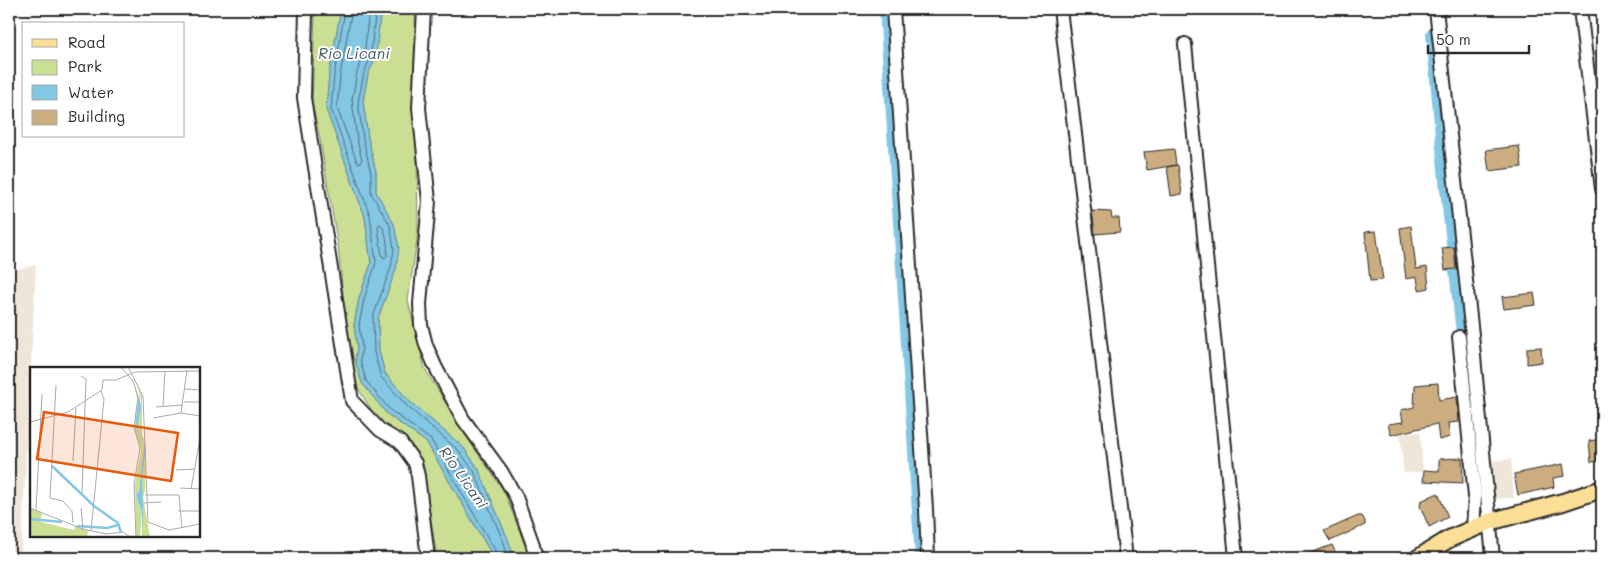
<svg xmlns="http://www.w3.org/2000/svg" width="1611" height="567" viewBox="0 0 1611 567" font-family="Mali,sans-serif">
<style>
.built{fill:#efe6d9}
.green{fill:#cbdf94;stroke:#7b8560}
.water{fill:#83c7e4;stroke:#60899a}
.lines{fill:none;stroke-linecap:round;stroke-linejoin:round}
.shore{stroke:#4e6975;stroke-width:1}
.canal{stroke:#83c7e4;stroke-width:14}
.building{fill:#cbad7f;stroke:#2b2b2b}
.minor-casing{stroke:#2b2b2b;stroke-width:16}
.major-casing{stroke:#2b2b2b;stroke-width:20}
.minor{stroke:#fff;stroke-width:12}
.major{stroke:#fbdf96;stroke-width:16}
.labels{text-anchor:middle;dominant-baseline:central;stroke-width:4;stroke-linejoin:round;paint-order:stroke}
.water-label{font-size:15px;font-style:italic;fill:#455a62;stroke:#fff}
.inset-river{fill:none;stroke:#83c7e4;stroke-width:2.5}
.inset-road{fill:none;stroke:#aaa;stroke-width:1}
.view{fill:#e8590c;fill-opacity:0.15;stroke:#e8590c;stroke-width:2.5}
.inset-edge{fill:none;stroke:#2b2b2b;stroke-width:2.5}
</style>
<rect width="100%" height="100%" fill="#fff"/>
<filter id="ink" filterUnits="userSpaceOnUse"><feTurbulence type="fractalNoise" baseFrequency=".02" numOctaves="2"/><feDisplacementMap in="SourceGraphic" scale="10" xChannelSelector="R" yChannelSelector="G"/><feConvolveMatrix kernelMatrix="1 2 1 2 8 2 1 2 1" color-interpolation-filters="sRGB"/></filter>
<g filter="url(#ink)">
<!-- built -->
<path class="built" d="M36 265 21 558H9V271Z
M1420 432 1423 472 1404 473 1400 434Z
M1511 459 1514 498 1494 499 1491 461Z"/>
<!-- green -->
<path class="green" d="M315 9H341L329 75 326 109 365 217 371 264 359 298 354 325 357 348 355 360 362 383 387 414 427 443 491 553 492 558H437L426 488 408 450 372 411 359 390 353 376 349 354 338 246 319 134 312 105Z
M381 9H415L418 232 408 301 425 369 466 436 504 491 527 550 528 558H514L509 542 478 468 463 447 410 402 385 373 379 351 378 318 396 269 394 224 376 192V172L368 138 363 101 368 74 375 60Z"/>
<!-- water -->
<path class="water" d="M341 9H381L375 60 368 74 363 101 368 138 376 172V192L394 224 399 248 396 269 378 318 379 351 385 374 410 402 463 447 478 468 509 542 514 558H492L491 553 427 443 387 414 362 383 355 360 357 348 354 325 359 298 371 264 365 217 326 109 329 75Z"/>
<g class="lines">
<!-- shore -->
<path class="shore" d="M345 9 334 76 331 109 370 215 376 263 364 299 359 325 362 348 360 360 366 381 390 410 431 440 495 550 497 558
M352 9 340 76 337 108 357 162 360 163 362 160 357 140 352 100 357 72 364 57 369 9
M376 9 370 59 364 73 358 102 363 139 371 173V193L390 225 394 249 391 267 373 317 374 352 381 377 407 406 459 451 474 471 504 543 508 558
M380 224C387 229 388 247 387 256L385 258 382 256 378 227Z
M448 451C463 456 473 486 479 499L477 502 474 501 447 455Z"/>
<!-- canal -->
<path class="canal" d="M886 9 922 558
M1433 34 1446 180 1465 351"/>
</g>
<!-- building -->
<path class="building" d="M1519 146 1522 167 1489 171 1486 150Z
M1174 149 1176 165 1147 170 1144 152Z
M1178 165 1182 194 1171 196 1167 167Z
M1092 211 1111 212 1112 218H1119L1120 232 1095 234Z
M1411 226 1416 269 1427 267 1429 288 1419 290 1417 277 1406 279 1400 228Z
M1376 231 1383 280 1370 281 1365 232Z
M1454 247 1456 269 1445 270 1442 248Z
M1534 293 1536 305 1504 309 1502 297Z
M1541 347 1542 362 1527 364V348Z
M1438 383 1439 400 1457 397 1459 422 1448 423 1450 437 1439 440 1437 424 1391 435 1388 424 1403 422 1401 410 1414 407 1415 385Z
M1602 439V461L1591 462 1589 441Z
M1462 458 1463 483 1423 481 1424 470 1439 471V459Z
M1563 464 1565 476 1553 478 1554 487 1518 495 1514 474Z
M1438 493 1448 517 1429 527 1420 506 1421 501Z
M1358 516H1362L1365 521V525L1330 541 1324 531Z
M1332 545 1338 558H1299V557Z"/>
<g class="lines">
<defs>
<path id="minor" d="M306 9 304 98 352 401 380 430 400 442 415 463 418 476 428 558
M424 9 419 108 429 201 420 304 421 325 426 345 435 366 463 419 501 471 516 497 532 542 536 558
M893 9 926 509 928 558
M1060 9 1126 558
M1436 9 1472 335 1493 558
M1580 9 1602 189
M1185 44 1236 558
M1459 337 1475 496 1473 529"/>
<path id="major" d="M1418 558 1449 539 1489 522 1563 502 1602 489"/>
</defs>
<!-- minor casing -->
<use href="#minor" class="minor-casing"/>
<!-- major casing -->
<use href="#major" class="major-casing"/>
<!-- minor -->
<use href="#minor" class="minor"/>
<!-- major -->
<use href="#major" class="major"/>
</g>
</g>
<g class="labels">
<!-- water labels -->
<g class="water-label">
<text x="354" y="53">Río Licani</text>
<text transform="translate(464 477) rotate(55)">Río Licani</text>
</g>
</g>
<!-- overview -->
<g transform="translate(30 367)">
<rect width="170" height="170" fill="#fff"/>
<path d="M104 15 109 33 105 59 114 79 109 124 106 129 112 145 110 170H106L105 117 111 83 104 61 108 36ZM107 18 112 29V67L116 78 115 124 113 130 120 170H112V111L116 82 107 61 111 33ZM1 142 12 145 11 155 44 163 45 159 58 164 57 170H0Z" fill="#cbdf94"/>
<path d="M109 27 111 41 107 61 116 82 112 111 113 143 112 170V145L106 129 109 124 114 79 105 59Z" fill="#83c7e4"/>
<path class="inset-river" d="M22 99 64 139M64 139 88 156 91 165M0 152 32 155M47 159 77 161 88 158"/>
<path class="inset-road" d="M91 0 103 14 108 30 104 60 110 81 104 117 106 170M98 0 113 29 118 155 139 163 170 157M51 9 56 12 52 127M26 18 20 131 33 134 42 144 43 156M155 22 170 23M154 35H170M133 39 135 4M126 40 153 38M151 46 157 3M123 51 151 46 170 49M0 55 38 45 72 23 73 13H86L105 5 170 4M43 94 46 41M146 103 165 102M150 121 170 122M161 122 170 72M115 128H149L152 161M114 136 131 135M0 141 53 162M51 141 53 162 76 167 93 165 100 170M6 143 12 27M148 144H170M61 164 74 32 71 24"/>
<path class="view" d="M14 45 148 66 141 114 7 92Z"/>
<rect width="170" height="170" class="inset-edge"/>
</g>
<!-- margin -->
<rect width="1611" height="567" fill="none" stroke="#fff" stroke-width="30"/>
<rect x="15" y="15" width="1581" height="537" fill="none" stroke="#2b2b2b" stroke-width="2" filter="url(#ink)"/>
<!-- legend -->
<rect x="22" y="22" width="162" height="115" fill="#ffffff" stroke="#aaaaaa"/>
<rect x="32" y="39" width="25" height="8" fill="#fbdf96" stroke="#aaaaaa"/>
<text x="68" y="48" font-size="15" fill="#2b2b2b">Road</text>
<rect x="32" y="60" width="25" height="15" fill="#cbdf94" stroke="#aaaaaa"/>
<text x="68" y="72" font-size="15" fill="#2b2b2b">Park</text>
<rect x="32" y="85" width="25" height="15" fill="#83c7e4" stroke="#aaaaaa"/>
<text x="68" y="98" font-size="15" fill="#2b2b2b">Water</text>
<rect x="32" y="110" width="25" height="15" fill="#cbad7f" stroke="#aaaaaa"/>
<text x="68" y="122" font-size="15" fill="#2b2b2b">Building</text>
<!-- scale -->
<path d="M1428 45v8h101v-8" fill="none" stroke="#2b2b2b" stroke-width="2.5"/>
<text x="1436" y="45" font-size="15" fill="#2b2b2b" stroke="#ffffff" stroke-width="4" paint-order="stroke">50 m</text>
</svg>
